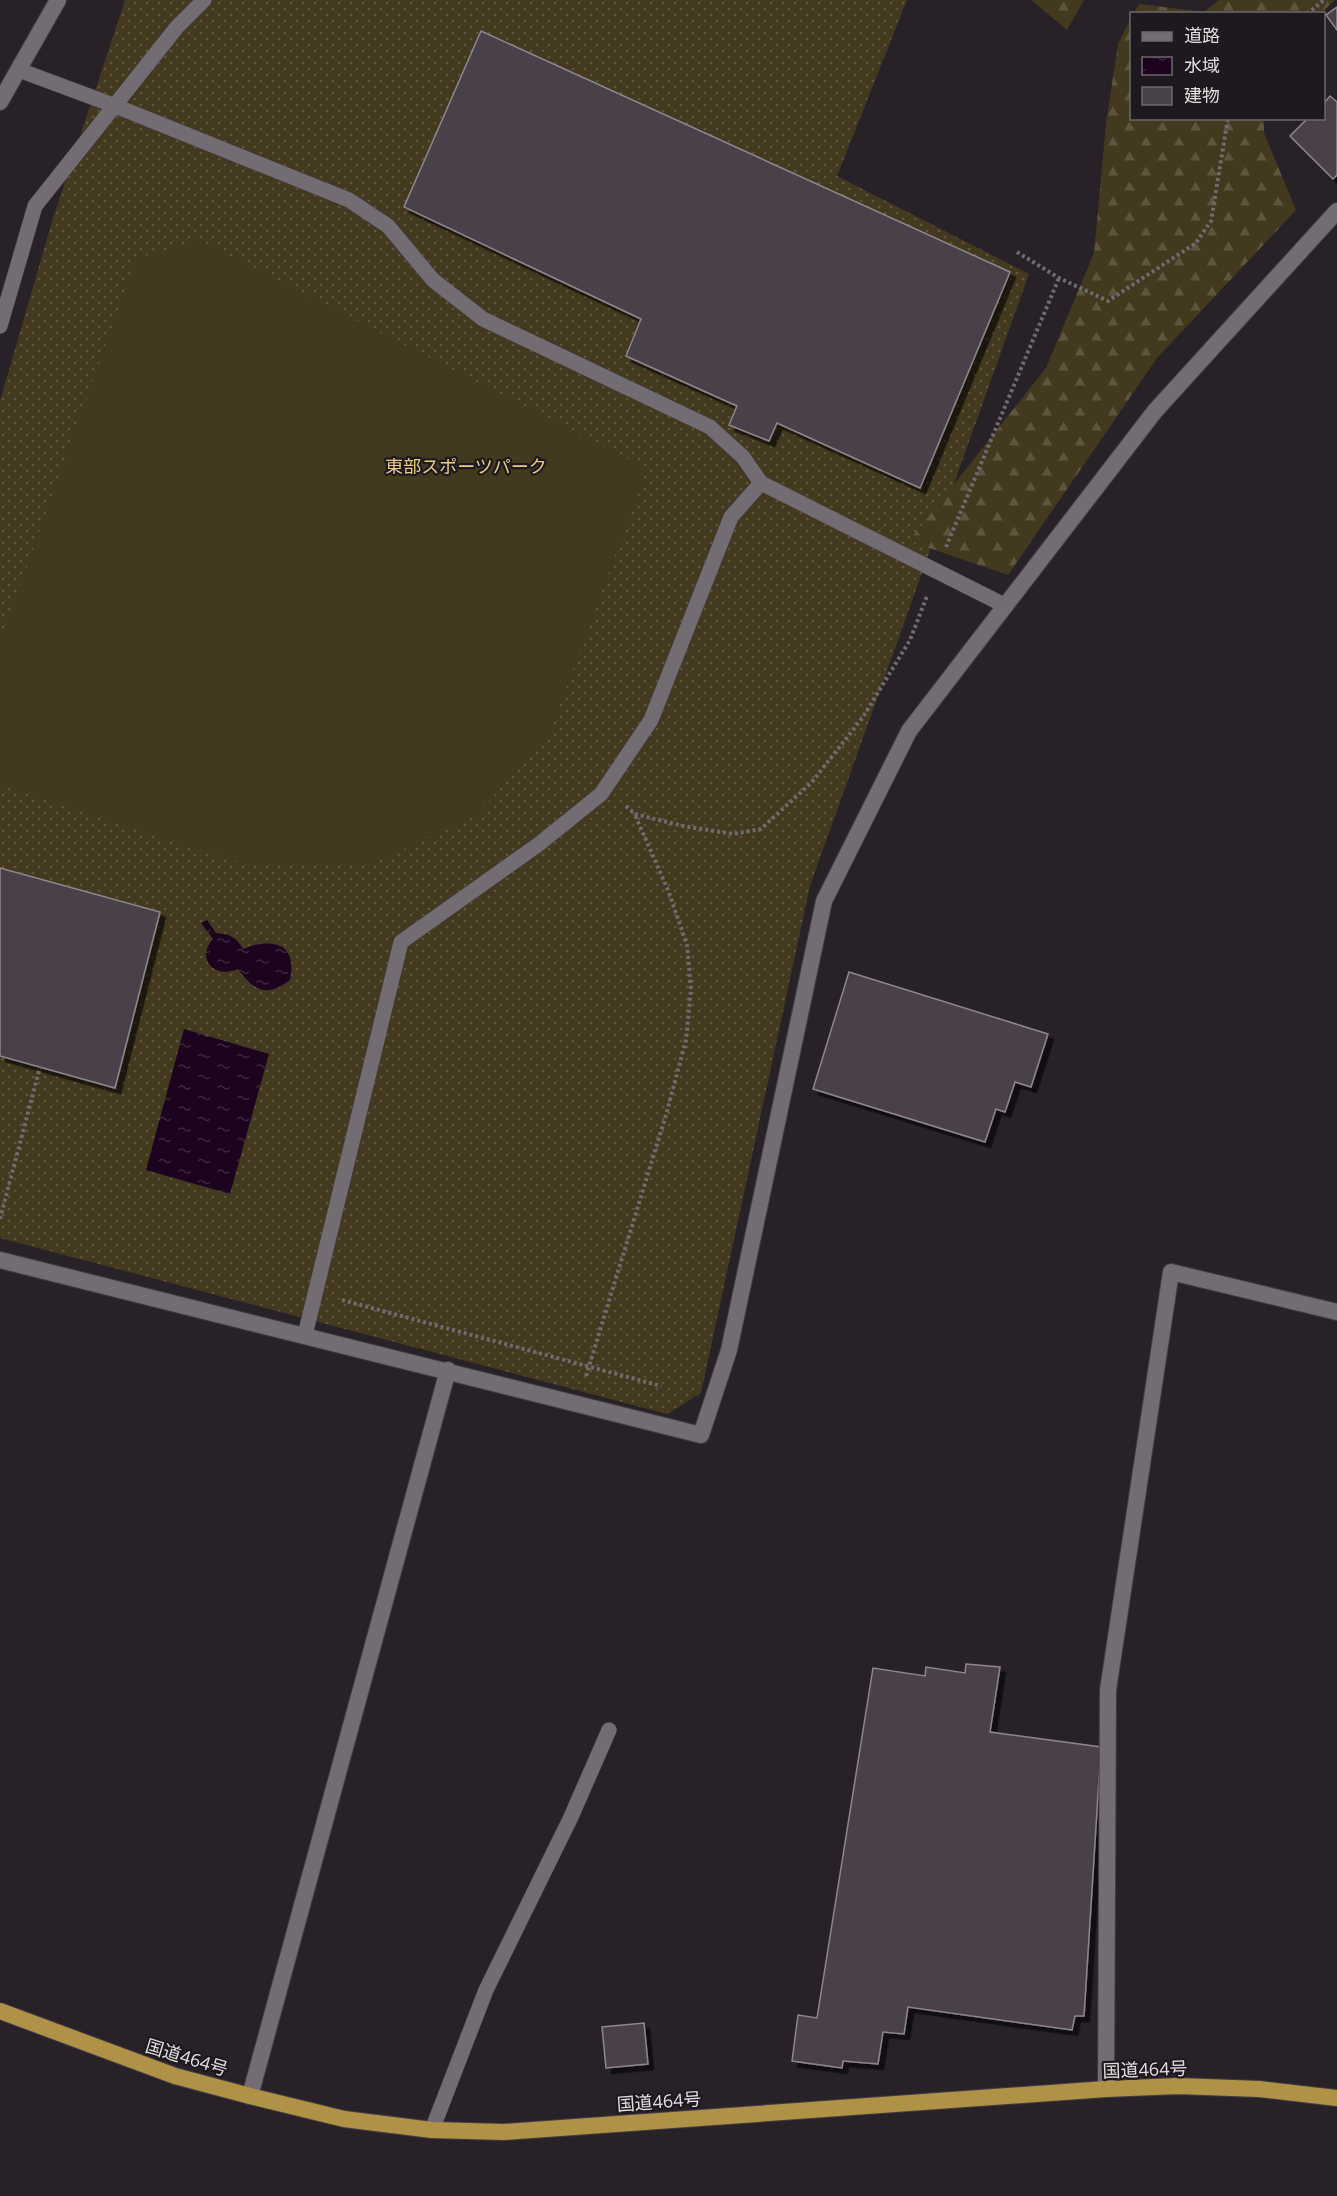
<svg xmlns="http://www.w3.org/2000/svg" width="1337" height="2196" viewBox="0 0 1337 2196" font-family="'Open Sans','Noto Sans JP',sans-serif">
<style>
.grass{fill:url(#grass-dots)}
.forest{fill:url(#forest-firs)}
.pitch{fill:#43391f}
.water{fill:url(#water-ripples)}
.building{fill:#484148;stroke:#8e868e;stroke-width:1.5;filter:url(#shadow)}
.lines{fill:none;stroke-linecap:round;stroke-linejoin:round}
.service-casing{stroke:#433d43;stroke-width:16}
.minor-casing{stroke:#433d43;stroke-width:18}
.trunk-casing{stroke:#433d43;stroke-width:18}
.path{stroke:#706b70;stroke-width:4;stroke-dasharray:3 3;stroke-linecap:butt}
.service{stroke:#736c73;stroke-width:15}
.minor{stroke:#736c73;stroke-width:16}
.trunk{stroke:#b09247;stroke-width:16}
.labels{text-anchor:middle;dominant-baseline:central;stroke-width:4.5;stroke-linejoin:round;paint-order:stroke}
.park-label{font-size:18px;fill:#eacb85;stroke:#1e191e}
.street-label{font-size:18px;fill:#e1dde0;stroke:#1e191e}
</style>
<defs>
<pattern id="grass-dots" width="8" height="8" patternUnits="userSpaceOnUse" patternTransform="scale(1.5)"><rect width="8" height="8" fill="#43391f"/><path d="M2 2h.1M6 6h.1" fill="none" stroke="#5e553f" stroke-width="1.8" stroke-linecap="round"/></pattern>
<pattern id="forest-firs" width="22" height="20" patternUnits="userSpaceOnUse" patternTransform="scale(1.5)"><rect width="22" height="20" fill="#43391f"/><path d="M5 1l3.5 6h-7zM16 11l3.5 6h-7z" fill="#5e553f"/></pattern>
<pattern id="water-ripples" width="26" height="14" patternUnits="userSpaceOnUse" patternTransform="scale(1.5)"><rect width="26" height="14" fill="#1c031e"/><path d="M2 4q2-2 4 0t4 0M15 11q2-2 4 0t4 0" fill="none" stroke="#3d273e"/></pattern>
<filter id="shadow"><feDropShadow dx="5.5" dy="5.5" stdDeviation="0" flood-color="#0009"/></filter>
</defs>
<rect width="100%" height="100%" fill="#282228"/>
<!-- grass -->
<path class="grass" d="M125 0H907L837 176 1029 274 810 886 701 1393 667 1414 0 1238V401L53 218Z"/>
<!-- forest -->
<path class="forest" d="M1031 0H1084L1067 30Z
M1219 0H1335L1321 13H1134L1139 4 1204 12Z
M1131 18 1132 118 1264 119V133L1296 210 1157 358 1008 575 909 541 1046 368 1094 253 1106 124 1118 44Z"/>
<!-- pitch -->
<path class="pitch" d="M199 240 647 469 550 731 477 815 372 864H245L0 785V643L136 259Z"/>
<!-- water -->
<path class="water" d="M207 920 216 933C229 934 237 937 243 949 272 937 298 943 290 980 267 998 254 991 238 969 215 979 195 959 213 939L201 923Z
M184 1029 269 1054 230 1194 146 1170Z"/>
<!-- building -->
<path class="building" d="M1337 7V30L1326 15Z
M481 31 1010 272 920 488 777 423 769 441 729 425 737 406 626 356 641 319 404 207Z
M1330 96 1337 102V175L1333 179 1290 136 1308 118H1324V103Z
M0 868 160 912 115 1088 0 1056Z
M849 972 1048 1034 1031 1087 1015 1082 1005 1112 996 1109 985 1142 813 1089Z
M966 1664 1000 1667 990 1732 1101 1747 1084 2016H1075L1072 2030 908 2007 904 2034 883 2032 878 2064 843 2061 842 2068 792 2061 798 2015 817 2018 873 1668 925 1676 926 1667 965 1673Z
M644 2023 648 2064 606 2068 602 2027Z"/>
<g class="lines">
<defs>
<path id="service" d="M19 70 113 105 349 200 388 226 433 280 483 319 710 427 743 457 761 483 1006 606
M0 326 35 206 177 27 204 0
M305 1335 401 942 539 844 601 794 651 720 731 517 761 483
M432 2130 486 1990 571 1817 609 1730"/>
<path id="minor" d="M0 102 58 0
M0 1260 701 1435 729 1350 824 901 909 731 1155 411 1337 211
M1106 2089 1108 1690 1171 1272 1337 1312
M250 2096 448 1370"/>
<path id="trunk" d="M0 2011 175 2076 250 2096 344 2119 432 2130 504 2132 1106 2089 1178 2086 1259 2089 1337 2098"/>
</defs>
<!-- service casing -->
<use href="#service" class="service-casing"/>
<!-- minor casing -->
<use href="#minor" class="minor-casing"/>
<!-- trunk casing -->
<use href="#trunk" class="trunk-casing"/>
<!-- path -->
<path class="path" d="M1307 14 1324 0
M1017 252 1059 278 1108 301 1196 243 1211 221 1228 118
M946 547 1059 278
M626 806 635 814 683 826 733 834 761 829 812 782 863 717 910 640 927 596
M0 1219 40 1067
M342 1300 661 1386
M586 1376 666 1115 686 1040 691 989 687 945 668 890 635 815"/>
<!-- service -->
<use href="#service" class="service"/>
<!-- minor -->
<use href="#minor" class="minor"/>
<!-- trunk -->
<use href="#trunk" class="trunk"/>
</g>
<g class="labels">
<!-- park labels -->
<g class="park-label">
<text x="466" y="466">東部スポーツパーク</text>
</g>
<!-- street labels -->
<g class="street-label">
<text transform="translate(187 2057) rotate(17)">国道464号</text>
<text transform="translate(1145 2069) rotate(-2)">国道464号</text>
<text transform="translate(659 2101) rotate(-4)">国道464号</text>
</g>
</g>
<!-- legend -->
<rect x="1130" y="12" width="195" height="108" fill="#1e191e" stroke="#6c676c" stroke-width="1.5"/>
<rect x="1142" y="32" width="30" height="9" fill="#736c73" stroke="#6c676c" stroke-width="1.5"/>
<text x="1184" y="42" font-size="18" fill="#e1dde0">道路</text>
<rect x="1142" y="57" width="30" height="18" fill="url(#water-ripples)" stroke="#6c676c" stroke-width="1.5"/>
<text x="1184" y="72" font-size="18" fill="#e1dde0">水域</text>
<rect x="1142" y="87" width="30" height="18" fill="#484148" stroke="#6c676c" stroke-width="1.5"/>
<text x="1184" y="102" font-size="18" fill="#e1dde0">建物</text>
</svg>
